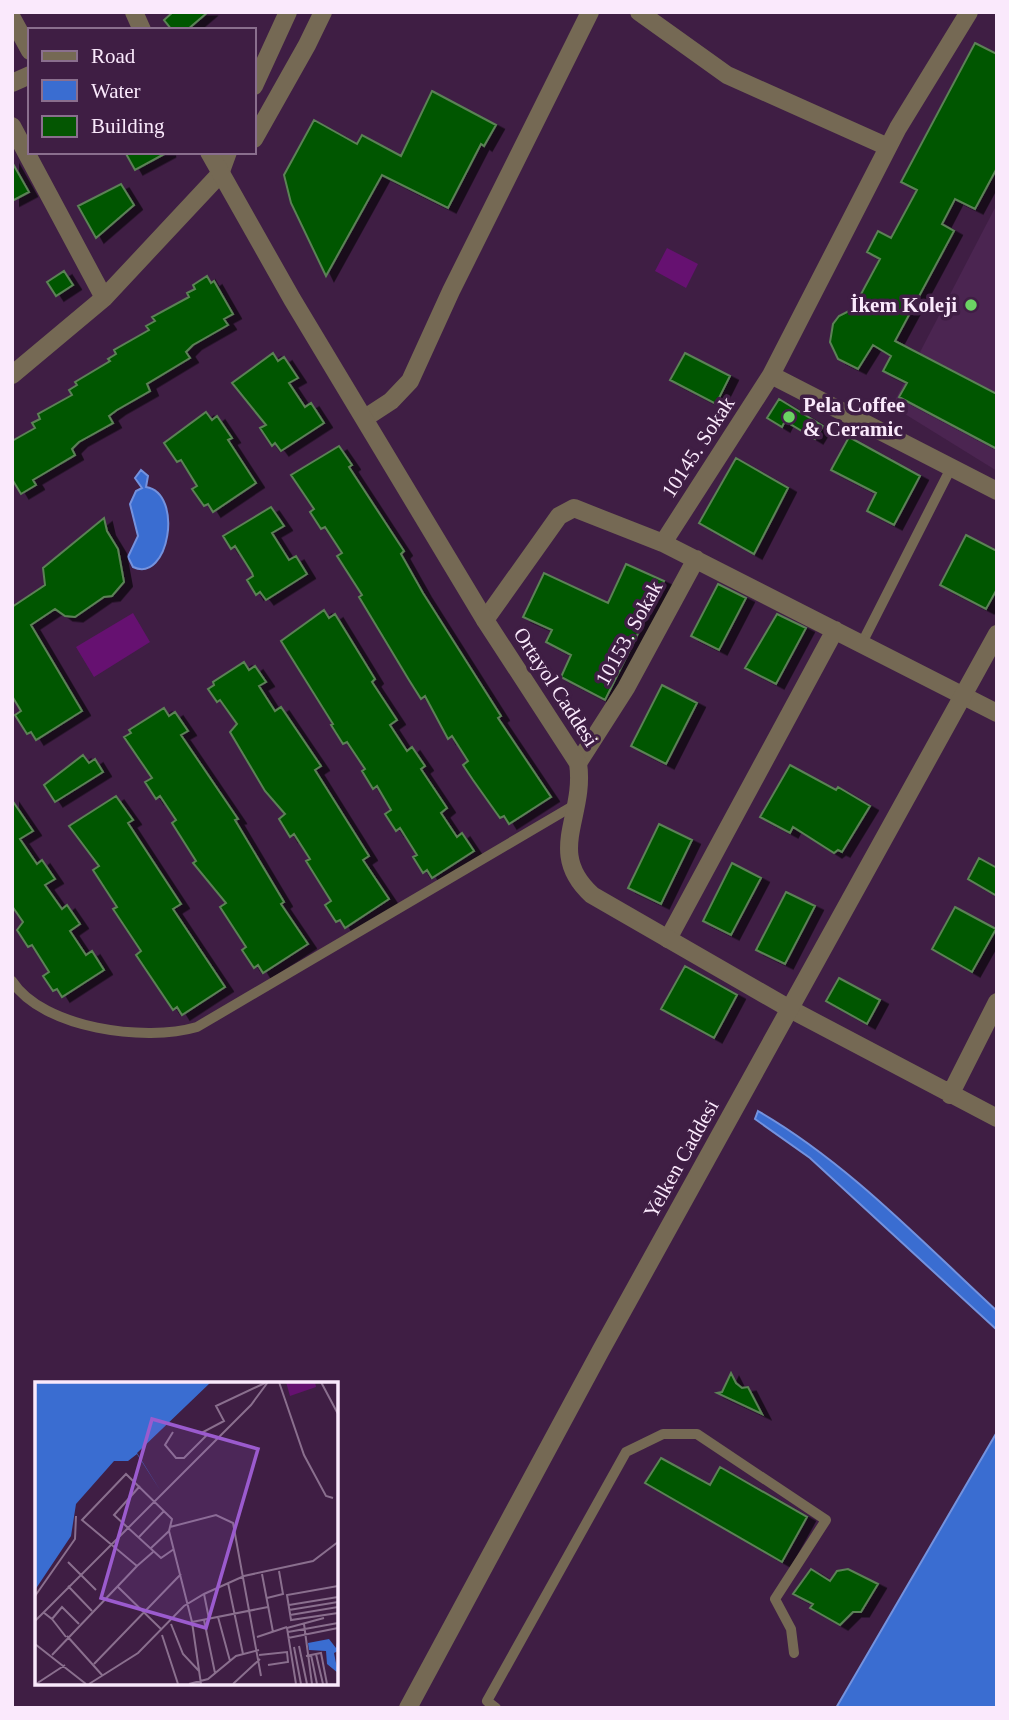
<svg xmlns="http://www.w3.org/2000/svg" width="1009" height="1720" viewBox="0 0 1009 1720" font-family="'Times New Roman',serif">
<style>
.built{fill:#4b2551}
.green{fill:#661171}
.water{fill:#3a6dd1;stroke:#7492de;stroke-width:2}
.building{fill:#045602;stroke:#5b8257;stroke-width:2;filter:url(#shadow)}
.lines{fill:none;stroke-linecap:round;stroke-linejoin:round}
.service{stroke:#756954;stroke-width:10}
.minor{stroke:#756954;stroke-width:18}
.tertiary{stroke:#756954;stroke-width:18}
.poi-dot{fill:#6bd363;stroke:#3f1e44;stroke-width:2.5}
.labels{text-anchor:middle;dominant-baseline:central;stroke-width:7;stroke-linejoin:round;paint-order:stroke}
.poi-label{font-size:21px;font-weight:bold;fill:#fae9fc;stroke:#3f1e44;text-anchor:end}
.street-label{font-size:21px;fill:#fae9fc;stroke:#3f1e44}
.inset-road{fill:none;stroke:#8a6f8e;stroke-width:2}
.view{fill:#9b5bce;fill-opacity:0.15;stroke:#9b5bce;stroke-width:3.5}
.inset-edge{fill:none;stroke:#fae9fc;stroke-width:3.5}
</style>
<defs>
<filter id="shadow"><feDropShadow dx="8" dy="4.5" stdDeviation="0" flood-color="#0009"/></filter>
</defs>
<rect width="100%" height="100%" fill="#3f1e44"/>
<!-- built -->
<path class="built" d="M997 204V471L892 406Z"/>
<!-- green -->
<path class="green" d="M667 248 698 264 686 288 655 271Z
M133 613 150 642 94 677 76 647Z"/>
<!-- water -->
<path class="water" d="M141 470 148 476 146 487C184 493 169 584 133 567L128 557 138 536 130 504 136 491 142 488 135 478Z
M758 1111C848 1163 921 1241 997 1311V1330L810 1158 755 1119Z
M997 1432V1708H836Z"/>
<!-- building -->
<path class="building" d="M173 12H208L187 30H172L164 20Z
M975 43 997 54V168L975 209 955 199 942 224 954 231 895 341 997 394V449L899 397 907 383 883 371 891 356 873 345 858 369 838 359 830 342 833 324 839 316 853 309 880 259 867 252 878 231 891 238 917 190 901 182Z
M432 91 496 125 484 146 481 144 448 208 382 175 326 276 291 203 284 175 314 120 357 144 362 135 401 156Z
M125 152H168L135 170Z
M12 162 29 192 12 201Z
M121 184 134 205 96 238 78 206Z
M64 271 73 285 56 296 47 282Z
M207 276 211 283 214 281 233 314 224 319 228 325 193 345 186 352 190 358 147 384 150 391 117 410 109 416 113 423 79 442 72 449 75 455 33 480 36 485 21 494 12 479V441L35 428 32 423 40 419 38 414 72 395 69 390 77 385 75 382 110 361 108 359 116 354 114 350 149 330 146 326 155 321 152 317 189 297 187 293 195 289 193 285Z
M273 353 278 361 284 357 298 378 289 383 305 407 311 403 324 423 281 451 275 443 272 446 260 428 266 425 232 383Z
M685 353 730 376 716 404 670 380Z
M779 399 823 426 815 439 785 421 782 427 767 418Z
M206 412 212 420 217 416 232 438 228 440 256 483 213 512 208 504 204 506 192 489 197 486 181 460 177 462 164 443Z
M849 437 920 476 894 525 867 511 876 493 831 470Z
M339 446 352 465 349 467 404 551 401 554 423 593 501 716 498 718 551 797 509 824 504 816 500 818 473 780 463 765 468 761 452 736 448 739 425 696 421 699 409 680 359 597 362 595 337 556 342 553 325 527 321 529 310 512 314 509 291 475Z
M736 458 788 488 754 554 699 523Z
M271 507 284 526 272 533 289 560 296 556 307 574 266 600 260 592 256 595 247 580 253 576 252 573 235 546 231 549 223 536Z
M104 518 107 531 118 549 124 582 112 596 104 597 75 617 65 616 55 609 31 625 82 711 36 740 31 732 27 734 15 715 21 711 12 696V607L45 585 43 568Z
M966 535 997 551V589L986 609 940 585Z
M626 564 664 581 605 700 561 677 571 655 546 642 552 630 523 617 544 573 608 603Z
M718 584 746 598 719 650 691 636Z
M324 610 329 618 335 614 375 679 372 682 397 720 390 725 407 751 412 747 425 766 421 769 447 808 441 813 457 837 462 833 474 851 432 878 427 870 423 873 413 857 417 855 400 828 396 831 385 814 391 810 377 786 373 789 362 771 365 769 347 742 343 744 331 725 333 724 281 641Z
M777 614 806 628 776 684 745 668Z
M244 662 249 670 255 666 266 682 259 686 275 711 281 707 321 766 315 770 369 856 363 860 389 899 345 928 340 920 336 922 325 905 331 901 306 861 310 859 294 834 290 837 279 819 285 814 265 791 230 732 237 724 220 700 217 702 208 689 214 685 213 682Z
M662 685 697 703 666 764 631 746Z
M164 708 169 716 175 712 188 731 181 735 238 819 235 820 284 902 281 904 308 944 263 973 258 965 254 968 242 950 246 947 220 907 226 903 193 863 196 861 172 823 176 820 160 796 156 799 145 782 152 778 124 737 131 733 129 730Z
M83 755 89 763 95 759 103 772 55 802 44 785Z
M790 765 836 790 838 787 870 806 842 852 838 850 834 853 793 827 790 833 760 817Z
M116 796 133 820 128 823 181 904 173 909 225 987 182 1015 177 1007 173 1010 136 955 141 951 113 909 117 907 93 870 99 866 69 826Z
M12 800 33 831 20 839 37 864 42 860 55 879 45 885 62 909 67 905 80 924 70 931 86 955 92 951 104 970 62 997 57 989 53 991 43 976 49 972 32 945 28 947 17 930 23 922 12 906Z
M659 824 692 840 661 904 628 888Z
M979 858 997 868V896L968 879Z
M732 863 761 878 731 935 703 921Z
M786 892 815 906 785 964 756 950Z
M955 907 996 929 972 972 932 949Z
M685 966 737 995 714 1038 661 1009Z
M839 978 880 1000 867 1024 826 1001Z
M731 1373 736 1383 742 1388 748 1387 762 1414 717 1393 722 1392Z
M661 1458 710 1485 720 1467 807 1517 782 1562 645 1483Z
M811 1569 830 1581 837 1571 848 1569 878 1584 861 1612H853L840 1625 810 1608 813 1604 793 1594Z"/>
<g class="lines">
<!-- service -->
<path class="service" d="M862 643 951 468
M12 981C43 1029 146 1042 197 1027L578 803
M496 1708 487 1701 626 1452 663 1434H697L826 1520 775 1599 791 1629 794 1653"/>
<!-- minor -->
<path class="minor" d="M639 12 727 75 888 147
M969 12 898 128 771 375 997 491
M12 18 30 51
M12 83 30 75
M254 86 288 12
M12 126 104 298
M254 139 307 45 323 12
M12 375 104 298 220 174 228 152
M365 418 391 401 410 381 451 291 590 12
M663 543 771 375
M485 620 559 516 574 508 663 543 997 713
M578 763 626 688 696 559
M668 939 835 630
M790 1009 997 1118
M950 1095 997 1002"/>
<!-- tertiary -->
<path class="tertiary" d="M134 12 142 30
M209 152 292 299 485 620 578 763C586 817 545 852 592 895L790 1009
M408 1708 601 1350 997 634"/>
</g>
<!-- markers -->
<g class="poi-dot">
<circle cx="971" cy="305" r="7"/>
<circle cx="789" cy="417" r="7"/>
</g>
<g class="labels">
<!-- poi labels -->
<g class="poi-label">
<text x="957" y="305">İkem Koleji</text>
<text x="803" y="405" text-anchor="start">Pela Coffee<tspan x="803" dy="24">&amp; Ceramic</tspan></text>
</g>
<!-- street labels -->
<g class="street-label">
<text transform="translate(698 447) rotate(-57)">10145. Sokak</text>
<text transform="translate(629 633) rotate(-61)">10153. Sokak</text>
<text transform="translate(556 687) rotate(57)">Ortayol Caddesi</text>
<text transform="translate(681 1159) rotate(-61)">Yelken Caddesi</text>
</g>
</g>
<!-- overview -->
<g transform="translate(35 1382)">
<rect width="303" height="303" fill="#3f1e44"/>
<path d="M251 0H280L281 5 255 14Z" fill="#661171"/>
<path d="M0 0H176L102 71 125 108 102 72 93 79H79L41 122 36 154 0 208ZM303 255V269L299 271 303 291 292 282 291 269 274 268 273 261 294 257 301 266Z" fill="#3a6dd1"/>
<path class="inset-road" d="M244 0 269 73 291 114 298 116M286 0 303 32M138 50 130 63 141 76H149L171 54 168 50 189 39 181 24 230 1M105 104 79 133 126 176 139 167M135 145 181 133 198 141 226 294M103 156 129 129M115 167 134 149M33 180 61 208M102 184 118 170M227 192 238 250M193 201 208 272M33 204 57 229M303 204 252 213 256 238 303 231M83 205 127 248M169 212 174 237M0 214 40 157 41 134M232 216 248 212 244 189M254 223 303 215M254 228 303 220M8 230 17 237 27 225 44 242M255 233 303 225M183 235 195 279M17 237 31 255M169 238 180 291M0 239 216 23 233 0M157 240 233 225M136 242 148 272 164 289M269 242 277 302M253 250 303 241M127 253 143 302M32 254 67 293M222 255 252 245M253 256 303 246M0 262 51 302M264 264 272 302M259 265 266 302M281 272 288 302M17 273 102 184 47 138 91 92 137 137 134 149 157 240 166 302M224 273 252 270 253 280 233 283M276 273 282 302M271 274 286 271 292 302M59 282 146 192M1 302 30 283M54 302 103 271 149 224 169 212 209 194 278 179 303 160M154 302 173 297 201 274 224 268M198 302 225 277M261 302 252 246 289 236"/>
<path class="view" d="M117 37 223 67 171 246 66 216Z"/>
<rect width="303" height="303" class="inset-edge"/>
</g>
<!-- border -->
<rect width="1009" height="1720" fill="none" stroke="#fae9fc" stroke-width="28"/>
<!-- legend -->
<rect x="28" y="28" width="228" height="126" fill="#3f1e44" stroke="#8a6f8e" stroke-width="2"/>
<rect x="42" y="51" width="35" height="10" fill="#756954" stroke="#8a6f8e" stroke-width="2"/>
<text x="91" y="63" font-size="21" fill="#fae9fc">Road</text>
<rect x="42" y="80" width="35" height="21" fill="#3a6dd1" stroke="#8a6f8e" stroke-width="2"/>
<text x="91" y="98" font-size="21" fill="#fae9fc">Water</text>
<rect x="42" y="116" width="35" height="21" fill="#045602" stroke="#8a6f8e" stroke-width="2"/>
<text x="91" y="133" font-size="21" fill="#fae9fc">Building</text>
</svg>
